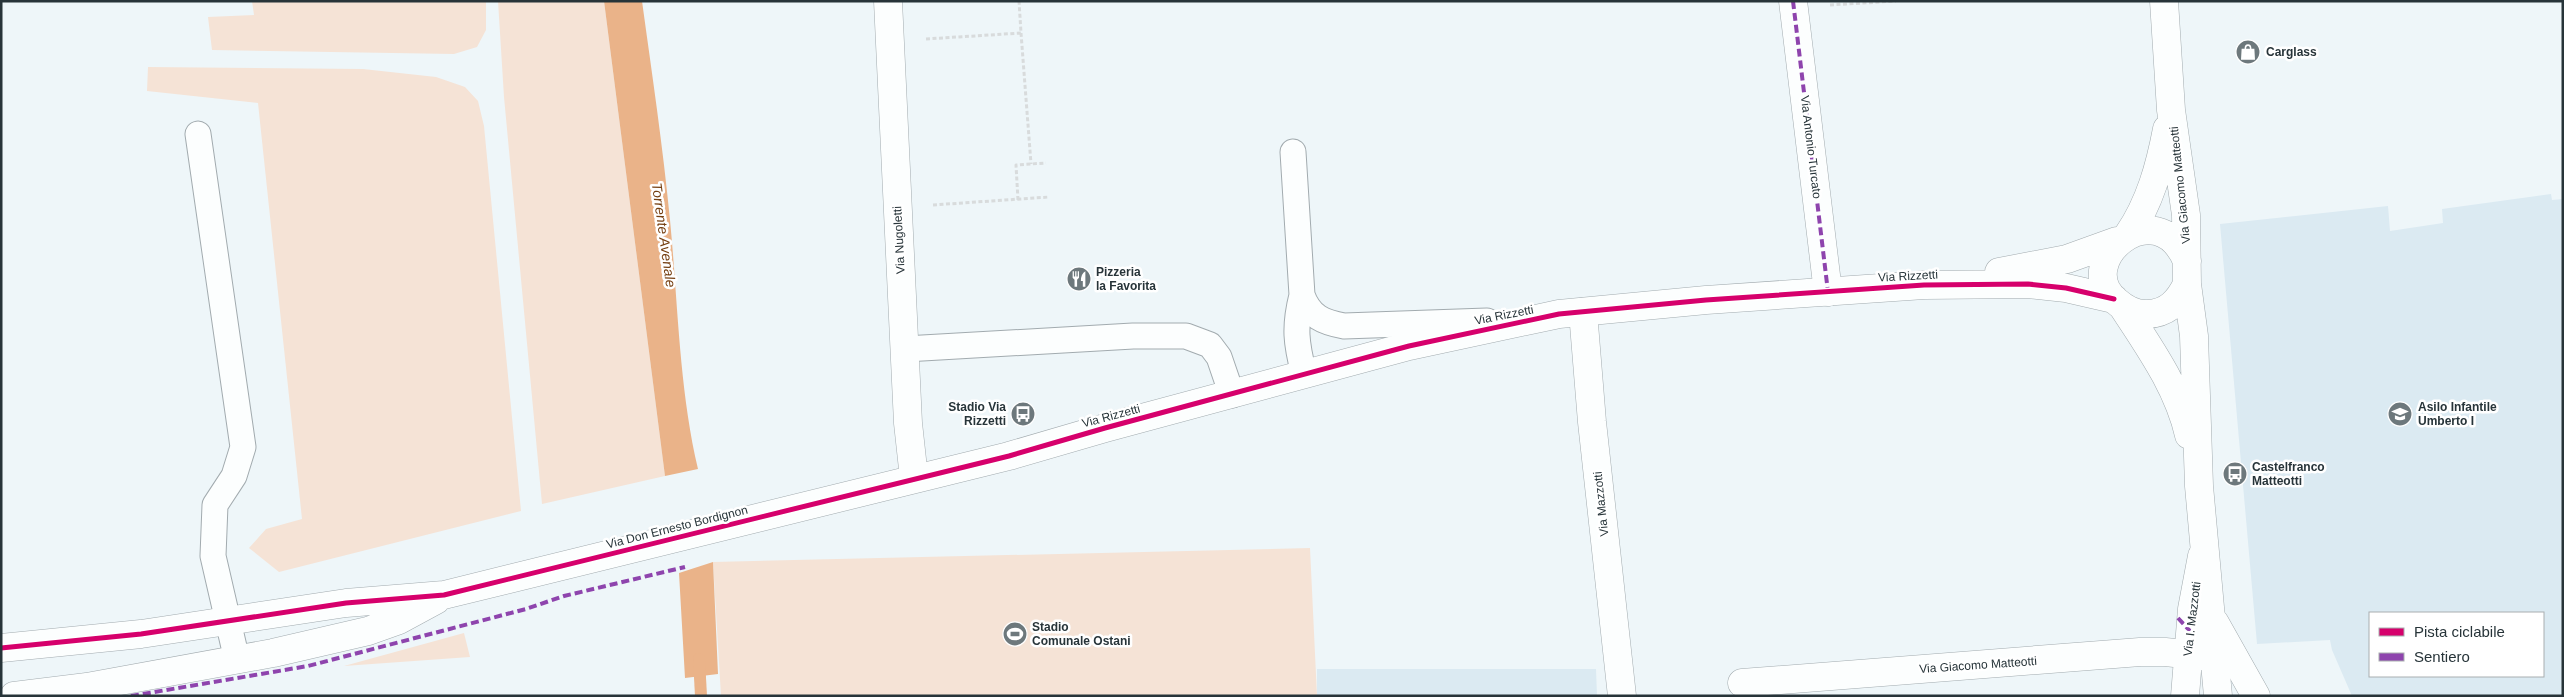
<svg xmlns="http://www.w3.org/2000/svg" width="2564" height="697" viewBox="0 0 2564 697" font-family="Arial,sans-serif">
<style>
.built{fill:#dbeaf2;fill-rule:evenodd}
.green{fill:#f5e3d6}
.water{fill:#eab389}
.lines{fill:none;stroke-linecap:round;stroke-linejoin:round}
.stream{stroke:#eab389;stroke-width:12}
.service-casing{stroke:#a2abaf;stroke-width:27}
.minor-casing{stroke:#a2abaf;stroke-width:29}
.tertiary-casing{stroke:#a2abaf;stroke-width:29}
.path{stroke:#d8dbdc;stroke-width:3;stroke-dasharray:4 2.5;stroke-linecap:butt}
.service{stroke:#fcfefe;stroke-width:25}
.minor{stroke:#fcfefe;stroke-width:28}
.tertiary{stroke:#fcfefe;stroke-width:28}
.quiet{stroke:#8e44ad;stroke-width:4;stroke-dasharray:8 4;stroke-linecap:butt}
.cycleway-casing{stroke:#fff;stroke-width:8}
.cycleway{stroke:#d6006c;stroke-width:5}
.labels{text-anchor:middle;dominant-baseline:central;stroke-width:5;stroke-linejoin:round;paint-order:stroke}
.poi-label{font-size:12px;font-weight:bold;fill:#273439;stroke:#fff;text-anchor:start}
.street-label{font-size:12px;fill:#273439;stroke:#fff}
.water-label{font-size:14px;font-style:italic;fill:#753f11;stroke:#fff}
</style>
<rect width="100%" height="100%" fill="#eef6f9"/>
<!-- built -->
<path class="built" d="M2551 194 2552 200 2563 199V696H2352L2332 650 2330 640 2257 644 2220 224 2388 206 2390 231 2443 223 2442 209ZM2370 613H2543V676H2370Z
M1317 669H1596L1597 696H1317Z"/>
<!-- green -->
<path class="green" d="M252 1H486V30L477 47 454 54 212 50 208 17 254 15Z
M498 1H604L665 476 542 504 504 97Z
M148 67 363 69 436 77 465 87 478 101 484 126 521 511 279 572 249 548 266 529 302 519 258 103 147 91Z
M1310 548 1317 696H721L713 562Z
M464 633 470 657 344 666Z"/>
<!-- water -->
<path class="water" d="M604 1H642C652 74 663 147 670 220 678 303 679 388 698 469L665 476Z
M713 562 718 674 685 678 679 573Z"/>
<g class="lines">
<!-- stream -->
<path class="stream" d="M699 659 701 696"/>
<defs>
<path id="service" d="M198 134 243 447 234 476 215 505 213 556 237 660
M1293 152 1302 295C1294 327 1296 343 1304 374
M1302 295C1310 317 1323 322 1344 326L1487 321
M905 349 1133 336H1186L1210 345 1219 357 1232 395"/>
<path id="minor" d="M888 1 908 423 914 478
M1793 1 1828 292
M1583 312 1592 422 1622 696
M2215 623 2256 696
M1742 683 2140 652H2165L2214 657
M2185 696 2192 609 2202 556"/>
<path id="tertiary" d="M2164 1 2171 110 2186 215 2187 284 2194 336 2199 486 2218 696
M2128 235C2150 203 2160 166 2167 129
M2187 261C2156 188 2070 263 2116 301 2125 309 2135 315 2148 314 2168 313 2179 301 2187 284
M1999 272 2067 259 2117 241
M2123 307C2149 347 2178 387 2189 435
M1 648 141 634 346 603 444 595 1009 456 1105 428 1409 346 1559 314 1706 300 1924 285 2028 284 2066 288 2114 299
M14 696 87 687 273 653 368 631 399 620 436 600"/>
</defs>
<!-- service casing -->
<use href="#service" class="service-casing"/>
<!-- minor casing -->
<use href="#minor" class="minor-casing"/>
<!-- tertiary casing -->
<use href="#tertiary" class="tertiary-casing"/>
<!-- path -->
<path class="path" d="M1830 5 1896 1
M1021 33 1031 164
M926 39 1021 33 1019 1
M1018 200 1016 165 1046 163
M933 205 1049 197"/>
<!-- service -->
<use href="#service" class="service"/>
<!-- minor -->
<use href="#minor" class="minor"/>
<!-- tertiary -->
<use href="#tertiary" class="tertiary"/>
<!-- quiet -->
<path class="quiet" d="M1793 1 1828 292
M2178 618 2190 631
M131 696 308 666 526 609 564 596 685 567"/>
<defs>
<path id="cycleway" d="M1 648 141 634 346 603 444 595 1009 456 1105 428 1409 346 1559 314 1706 300 1924 285 2028 284 2066 288 2114 299"/>
</defs>
<!-- cycleway casing -->
<use href="#cycleway" class="cycleway-casing"/>
<!-- cycleway -->
<use href="#cycleway" class="cycleway"/>
</g>
<!-- icons -->
<defs>
<symbol id="shop-disc" viewBox="-11 -11 22 22"><circle r="9.5" fill="#6d787c" stroke="#fff"/><path d="M-5-2.5h2.3a2.7 3.5 0 0 1 5.4 0H5L5.5 6h-11ZM-1.5-2.5h3a1.5 2.3 0 0 0-3 0Z" fill="#fff"/></symbol>
<symbol id="restaurant-disc" viewBox="-11 -11 22 22"><circle r="9.5" fill="#6d787c" stroke="#fff"/><path d="M-5-6h1v4h1v-4h1v4h1v-4h1v5L-1.5 .5V6h-2V.5L-5-1ZM5-6V6H3V1.5H1.5Q1.5-4 5-6Z" fill="#fff"/></symbol>
<symbol id="bus-disc" viewBox="-11 -11 22 22"><circle r="9.5" fill="#6d787c" stroke="#fff"/><path d="M-5-6H5V4H4V6H2V4H-2V6H-4V4H-5ZM-3.5-4V0h7V-4ZM-3.5 1.2v1.5H-2V1.2ZM2 1.2v1.5H3.5V1.2Z" fill="#fff"/></symbol>
<symbol id="school-disc" viewBox="-11 -11 22 22"><circle r="9.5" fill="#6d787c" stroke="#fff"/><path d="M0-5L7-2L0 1L-7-2ZM-4 1L0 2.5L4 1V4Q0 6-4 4Z" fill="#fff"/></symbol>
<symbol id="stadium-disc" viewBox="-11 -11 22 22"><circle r="9.5" fill="#6d787c" stroke="#fff"/><path d="M0-5a6.5 5 0 1 0 0 10a6.5 5 0 1 0 0-10ZM-3.5-1.8h7v3.6h-7Z" fill="#fff"/></symbol>
</defs>
<g fill-rule="evenodd">
<use href="#shop-disc" x="2234" y="38" width="28" height="28"/>
<use href="#restaurant-disc" x="1065" y="265" width="28" height="28"/>
<use href="#bus-disc" x="1009" y="400" width="28" height="28"/>
<use href="#school-disc" x="2386" y="400" width="28" height="28"/>
<use href="#bus-disc" x="2221" y="460" width="28" height="28"/>
<use href="#stadium-disc" x="1001" y="620" width="28" height="28"/>
</g>
<g class="labels">
<!-- poi labels -->
<g class="poi-label">
<text x="2266" y="52">Carglass</text>
<text x="1096" y="272">Pizzeria<tspan x="1096" dy="14">la Favorita</tspan></text>
<text x="1006" y="407" text-anchor="end">Stadio Via<tspan x="1006" dy="14">Rizzetti</tspan></text>
<text x="2418" y="407">Asilo Infantile<tspan x="2418" dy="14">Umberto I</tspan></text>
<text x="2252" y="467">Castelfranco<tspan x="2252" dy="14">Matteotti</tspan></text>
<text x="1032" y="627">Stadio<tspan x="1032" dy="14">Comunale Ostani</tspan></text>
</g>
<!-- street labels -->
<g class="street-label">
<text transform="translate(1811 147) rotate(83)">Via Antonio Turcato</text>
<text transform="translate(2180 185) rotate(-96)">Via Giacomo Matteotti</text>
<text transform="translate(899 240) rotate(-93)">Via Nugoletti</text>
<text transform="translate(1908 276) rotate(-3)">Via Rizzetti</text>
<text transform="translate(1504 315) rotate(-11)">Via Rizzetti</text>
<text transform="translate(1111 416) rotate(-15)">Via Rizzetti</text>
<text transform="translate(1601 504) rotate(-96)">Via Mazzotti</text>
<text transform="translate(677 527) rotate(-14)">Via Don Ernesto Bordignon</text>
<text transform="translate(2192 619) rotate(-83)">Via I. Mazzotti</text>
<text transform="translate(1978 665) rotate(-4)">Via Giacomo Matteotti</text>
</g>
<!-- water labels -->
<g class="water-label">
<text transform="translate(664 235) rotate(82)">Torrente Avenale</text>
</g>
</g>
<!-- border -->
<rect width="2564" height="697" fill="none" stroke="#273439" stroke-width="5"/>
<!-- legend -->
<rect x="2369" y="612" width="175" height="65" fill="#ffffff" stroke="#a9aeb0"/>
<rect x="2379" y="628" width="25" height="8" fill="#d6006c" stroke="#a9aeb0"/>
<text x="2414" y="637" font-size="15" fill="#273439">Pista ciclabile</text>
<rect x="2379" y="653" width="25" height="8" fill="#8e44ad" stroke="#a9aeb0"/>
<text x="2414" y="662" font-size="15" fill="#273439">Sentiero</text>
</svg>
